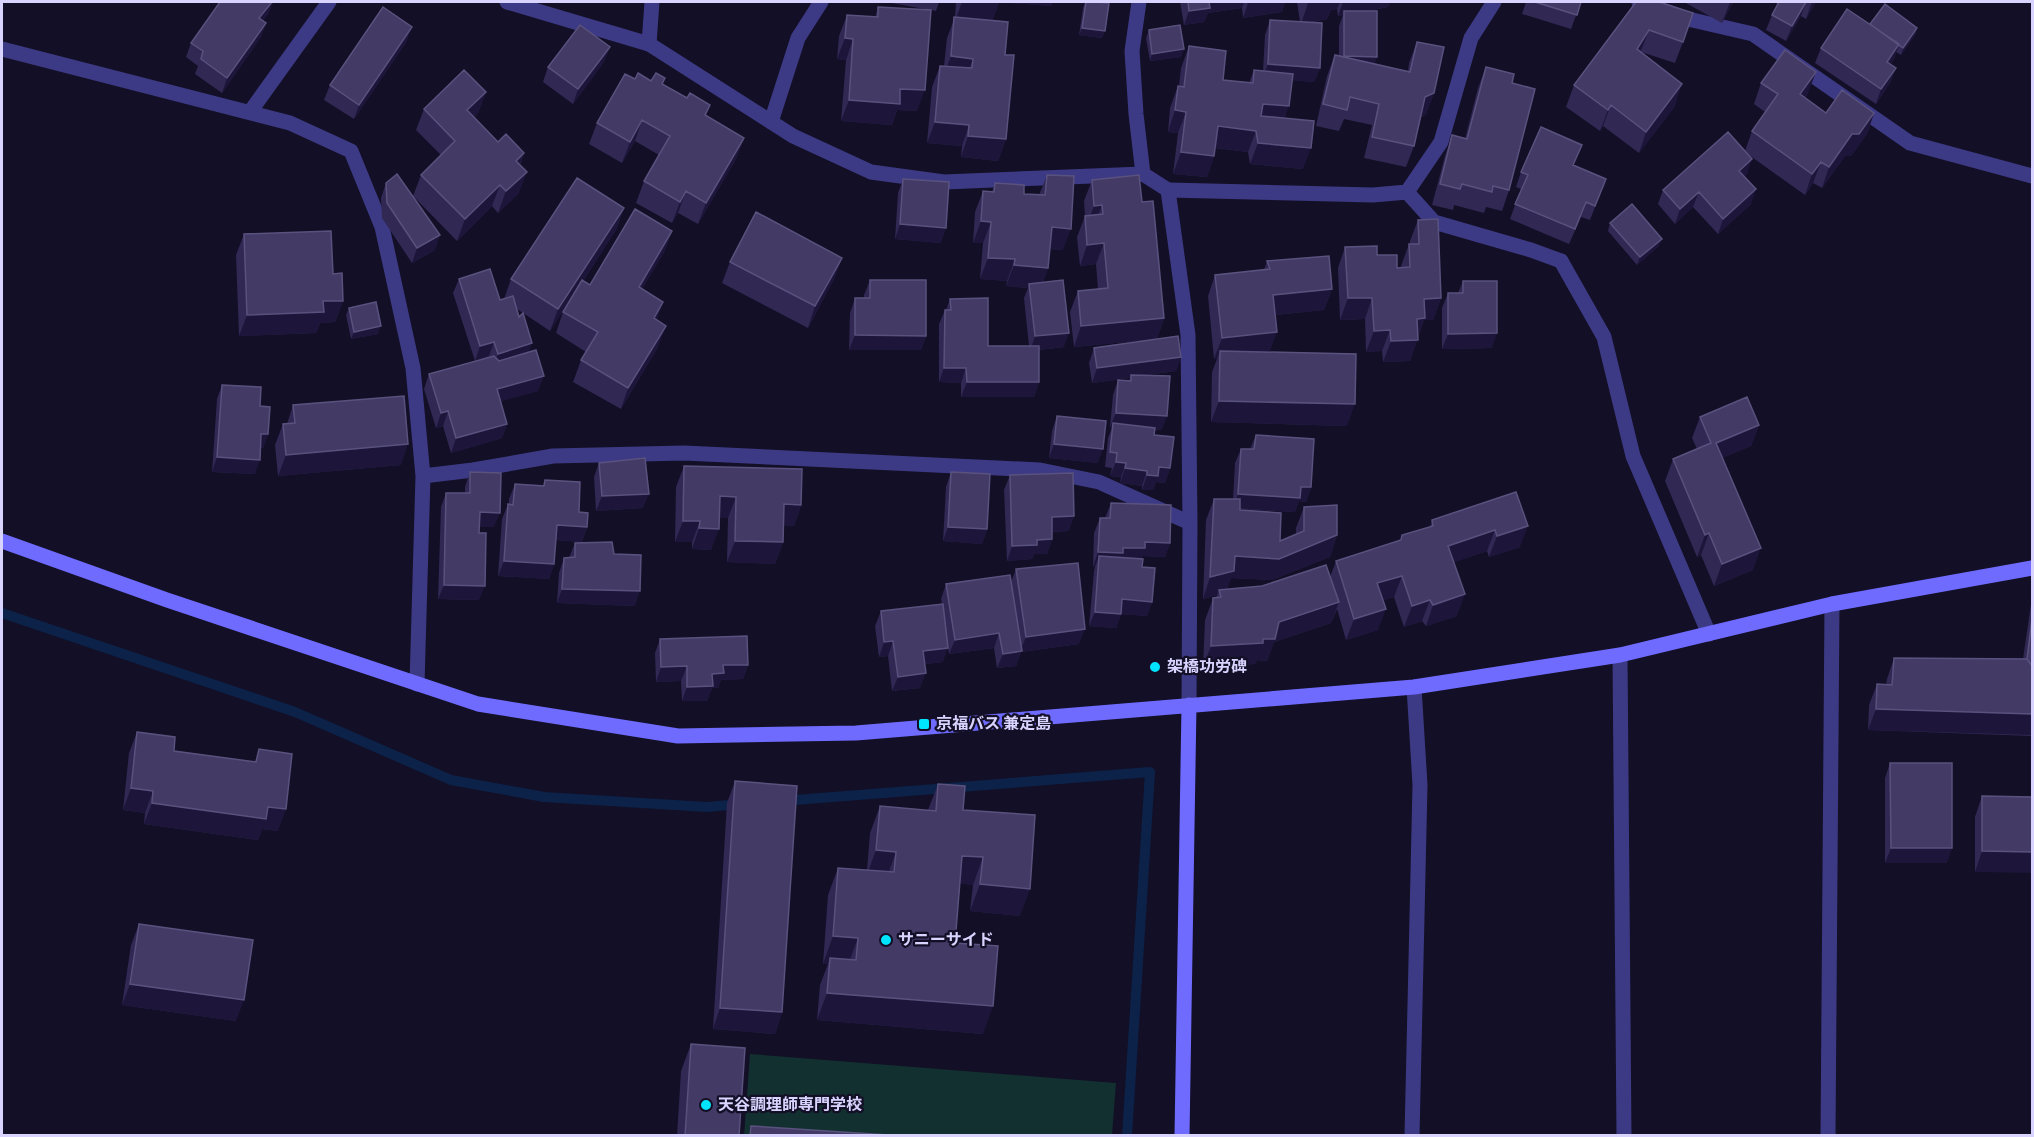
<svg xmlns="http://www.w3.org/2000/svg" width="2034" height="1137" viewBox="0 0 2034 1137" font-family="'Source Sans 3','Noto Sans JP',sans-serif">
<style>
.green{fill:#12302f}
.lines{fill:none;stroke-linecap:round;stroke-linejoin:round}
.stream{stroke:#0c2248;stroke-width:10}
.lane{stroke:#3d3a85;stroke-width:15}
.street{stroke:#3d3a85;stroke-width:15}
.secondary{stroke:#6f6bff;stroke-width:15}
.wall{fill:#312854}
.shaded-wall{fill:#1d163a}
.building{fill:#433a66;stroke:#5a527e;stroke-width:1.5}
.poi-dot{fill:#00e5ff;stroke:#130f26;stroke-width:2}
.labels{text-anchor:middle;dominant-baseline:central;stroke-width:4.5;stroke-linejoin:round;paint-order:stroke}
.poi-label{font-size:16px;font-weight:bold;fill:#d9d4ff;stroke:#130f26;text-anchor:start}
</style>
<rect width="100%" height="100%" fill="#130f26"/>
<!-- green -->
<path class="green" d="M750 1054 1116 1083 1112 1135 744 1136Z"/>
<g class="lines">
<!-- stream -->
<path class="stream" d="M2 613 295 712 451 780 544 797 707 807 740 804
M782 801 1150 772 1127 1136"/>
<!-- lane -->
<path class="lane" d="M649 44 793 136 871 172 944 182 1143 174
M771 122 798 38 821 2
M1168 190 1373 195 1407 192 1441 142 1471 38 1494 2
M1407 192 1434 222 1531 250 1561 261"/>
<!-- street -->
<path class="street" d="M507 2 649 44 652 2
M1139 2 1132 51 1136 114 1143 174 1168 190 1188 335 1190 523 1189 705
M1639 2 1688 19 1753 34 1910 143 2032 176
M2 49 290 123 351 151 382 227 413 368 423 476 417 684
M250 112 329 2
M1561 261 1604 337 1633 456 1709 634
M423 476 473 470 553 456 684 453 1040 470 1099 482 1190 523
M1620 655 1624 1136
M1412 1136 1420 785 1414 687
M1828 1136 1832 604"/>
<!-- secondary -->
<path class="secondary" d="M2 541 167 600 478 704 678 736 856 733 1414 687 1620 655 1832 604 2032 568
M1182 1136 1189 705"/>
</g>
<!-- wall -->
<path class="wall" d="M886 2H939L936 11 931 10 917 111 897 110 892 125 841 121 846 60 837 59 839 36 847 15 875 17 878 7 930 10Z
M956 2H1053L1051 6 999 2 992 21 1005 55 1006 139 998 161 961 157 962 146 927 143 932 87 940 66H944L947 38 955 17Z
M1085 2 1105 31 1102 38 1079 35 1083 8Z
M1180 2H1285L1282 12 1243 18 1242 8 1208 13 1204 22 1184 25Z
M1297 2H1395H1390L1388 7 1367 11 1375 64 1408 71 1409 63 1417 42 1434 93 1426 114 1421 117 1414 146 1406 167 1364 158 1372 125 1344 119 1339 131 1316 126 1327 76 1335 55H1339V26L1343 15 1338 16 1337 9 1331 10 1327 19 1309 23 1320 68 1314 82 1292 80 1285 118 1303 169 1250 164 1248 152 1215 148 1214 156 1207 177 1173 174 1178 133 1168 132 1170 108 1178 86H1179L1181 68 1189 46 1223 80 1249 83 1254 70 1263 71 1265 35 1270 20 1300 22Z
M1526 2H1581L1571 29 1522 14Z
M1636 2 1683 42 1675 63 1641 52 1675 106 1639 153 1603 126 1600 131 1566 107 1574 85Z
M1684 2H1733L1722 23Z
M1773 2H1816L1806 19 1801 16 1786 41 1766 30 1772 15 1778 4Z
M1885 4 1917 28 1915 35 1901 55 1896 52 1894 59 1890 65 1896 68 1890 83 1876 104 1815 63 1821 48 1870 25Z
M271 7 268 14 263 20 266 23 261 37 222 93 195 74 198 66 186 57 191 43Z
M1149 30 1184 49 1181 57 1150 61 1146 38Z
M407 41 354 119 324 100 330 85Z
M604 62 573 104 543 82 548 67Z
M1486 67 1512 83 1509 190 1502 211 1486 207 1484 213 1454 205 1453 210 1432 205 1445 156 1452 135 1465 139 1478 88Z
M665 78 663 84 687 98 710 105 706 116 744 138 736 159 698 224 678 213 672 223 636 203 644 181 659 155 635 141 622 163 589 144 597 123 635 79 651 81Z
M1761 83 1808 93 1805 98 1826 113H1874L1867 134 1851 156H1845L1822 188 1813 183 1805 195 1749 155 1747 174 1744 176 1751 204 1718 234 1693 207 1675 224 1658 204 1663 190 1745 151 1752 131 1765 112 1754 104Z
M486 92 478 113 474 117 498 142 524 153 520 165 519 193 498 213 492 206 457 241 413 196 435 250 412 263 382 218 381 198 386 183 413 196 421 175 441 155 416 130 424 109Z
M1574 165 1606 179 1590 220 1581 217 1569 244 1510 219 1521 189 1516 187 1521 172Z
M1047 175 1063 250 1050 249 1048 268 1043 282 1064 347 1039 350V382L1034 397H961V383L939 382V324L945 310H946L950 299 988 346H1029L1024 298 1028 288 1006 286 1007 281 980 279 983 243H973L975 212 983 191 992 192 995 183 1024 194 1039 195Z
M903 179 941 243 895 239 898 193Z
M1092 180 1142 202 1164 318 1157 339 1074 347 1070 312 1078 291 1098 289 1096 264 1080 266 1077 237 1085 216 1084 201Z
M624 208 616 230 583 281 590 285 672 231 664 252 642 289 657 320 658 347 621 409 573 382 581 360 586 352 556 333 563 312 575 292 550 331 517 309 538 391 501 401 507 424 502 438 451 453 443 426 436 428 424 389 429 374 489 357 475 361 453 293 459 279 500 300 504 299 511 279Z
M1418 220 1441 298 1433 320H1424L1410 361 1383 362 1382 351 1366 352 1365 319 1340 320 1338 268 1345 247 1377 255 1397 268H1401V266L1409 244H1410V241Z
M1610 223 1659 246 1637 265 1608 231Z
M244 234 333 274 343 301 335 322 320 323 316 333 239 336 236 255Z
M842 258 834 279 808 328 722 283 730 262Z
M1267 261 1332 289 1324 310 1275 315 1270 352 1347 426 1211 422 1212 372 1217 359H1214L1208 296 1215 275 1264 270Z
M870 280 926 336 921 350H849L850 313 855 298H864V295Z
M1463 281 1492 348 1442 349V308L1448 293H1458Z
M349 308 378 334 351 339 346 315Z
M1094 348 1181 357 1176 371 1146 375 1162 430H1155L1154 435 1170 468 1165 483 1156 482 1153 490H1142V486L1120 483 1121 477 1110 476 1112 468 1105 467 1108 438 1112 428 1110 427 1113 395 1118 380 1129 381 1130 378 1092 383 1089 363Z
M222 385 260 406 268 434 263 448H261L255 474 212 472 217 399Z
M293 405 401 465 278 476 275 445 283 424H287Z
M1057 416 1098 463 1049 458 1052 431Z
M1700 417 1759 425 1751 446 1722 458 1753 570 1714 586 1701 555 1697 557 1665 481 1673 459 1697 449 1692 438Z
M1256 435 1311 487 1306 502 1299 501 1295 512 1240 509V510L1280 541 1296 534V528L1304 507 1337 535 1330 557 1272 580 1231 578 1227 589 1262 586 1330 577 1336 561 1400 541 1402 535 1430 527 1432 520 1516 492 1520 547 1489 557 1487 551 1454 562 1457 616 1426 626 1422 621 1404 627 1394 597 1383 600 1378 630 1346 640 1337 609 1331 623 1274 642 1267 661 1257 660 1255 664 1203 667 1205 620 1213 598H1216L1217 595 1203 599 1206 520 1214 499H1233L1235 463 1241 449H1250Z
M599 463 643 508 596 511 594 477Z
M684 466 801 505 794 526 784 525 783 542 775 564 727 562 728 518H719L711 550 692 549V542H675L676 487Z
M470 472 494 527H479V600L438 599 441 507 446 493H465V487Z
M951 472 987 529 982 544 943 541 946 487Z
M1010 475 1069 531 1052 532V539L1047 554H1034L1032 559 1007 561 1004 490Z
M545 480 579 512 587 527 582 542 556 540 554 564 549 579 498 576 502 519 508 504H509V499L515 484 543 485Z
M1111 503 1170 543 1165 557 1142 556 1141 559 1152 602 1147 616 1121 614 1116 628 1089 626 1094 571 1095 567H1093L1094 533 1100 518H1105Z
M575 543 614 554 635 606 557 603 559 573 564 558H569Z
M1016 569 1079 644 1021 652 1016 666 997 668 994 648 949 654 946 634 943 662 925 664 920 688 892 691 888 656 879 657 875 626 881 611 942 604 941 599 946 584 1011 582Z
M2032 597V736L1868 730 1869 705 1877 684 1886 685 1887 679 1894 658 2023 659Z
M660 639 748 665 743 679 721 680 718 688H712L707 701H682L681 681 656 682 655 653Z
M137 732 174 751 255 762 259 749 278 831 262 829 258 840 144 824 145 813 123 810 129 753Z
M1890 763 1947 863H1885V778Z
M735 781 782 1012 775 1034 713 1029 727 803Z
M938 784 963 810 1020 916 970 911 973 885 960 883 955 943 983 1034 817 1020 820 985 828 964H823L828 895 838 868 867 870 870 833 880 806 928 810Z
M1982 796 2032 797 1975 872V817Z
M139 924 236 1021 122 1005 131 945Z
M691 1044 739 1136H677L681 1071Z"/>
<!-- shaded-wall -->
<path class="shaded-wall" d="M272 2H274L271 7 268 14 254 33 259 18Z
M962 2H1053L1051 6 999 2 990 26 954 24Z
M1208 2H1244L1242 8 1208 13 1204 22 1184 25 1189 11Z
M1259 2H1285L1282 12 1243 18 1248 3Z
M1315 2H1340L1337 9 1331 10 1327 19 1301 24 1308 3Z
M1343 2H1395H1390L1388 7 1344 15V11L1343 15 1338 16Z
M1730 2H1733L1722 23Z
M1806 2 1801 16 1786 41 1792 26Z
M1813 2H1816L1806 19 1811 4Z
M266 23 261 37 222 93 227 78Z
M412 27 407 41 354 119 359 105Z
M1082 28 1105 31 1102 38 1079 35Z
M1917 28 1915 35 1901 55 1903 48Z
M1649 30 1641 51 1637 49Z
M845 38 853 39 846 60 837 59Z
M1899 44 1894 59 1881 77 1887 62Z
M610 47 604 62 573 104 578 89Z
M1184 49 1181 57 1150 61 1152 54Z
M951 56 973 59 965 80 943 77Z
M1344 56 1377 57 1372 72Z
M1268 64 1320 68 1314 82 1262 78Z
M1896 68 1890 83 1876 104 1881 89Z
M1816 72 1808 93 1792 115 1800 94Z
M1682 84 1675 106 1639 153 1646 132Z
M900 89 925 90 917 111 897 110 892 125 841 121 849 100Z
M486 92 478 113 460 131 467 110Z
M1434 93 1426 114 1418 118 1425 97Z
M1263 104 1289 106 1281 127 1255 125Z
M1611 105 1603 126 1600 131 1608 110Z
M1175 110 1186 112 1178 133 1168 132Z
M1874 113 1867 134 1851 156H1845L1822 188 1829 167 1852 134Z
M642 120 635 141 622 163 630 142Z
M935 122 969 125 962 146 927 143Z
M1218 126 1256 131 1248 152 1210 147Z
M968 136 1006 139 998 161 961 157Z
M744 138 736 159 698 224 706 203Z
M1258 143 1311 148 1303 169 1250 164Z
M1181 152 1214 156 1207 177 1173 174Z
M524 153 516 174V161Z
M1752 159 1747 174 1734 185 1739 171Z
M1821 162 1813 183 1805 195 1812 174Z
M527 172 519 193 498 213 506 191Z
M500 185 492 206 457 241 465 219Z
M1756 189 1751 204 1718 234 1723 219Z
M686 191 678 213 672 223 680 202Z
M1699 192 1693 207 1675 224 1680 209Z
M1102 205 1094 227H1086L1094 206Z
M624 208 616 230 550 331 558 309Z
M981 221 991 222 983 243H973Z
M900 224 946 228 941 243 895 239Z
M1052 227 1071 229 1063 250 1044 249Z
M672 231 664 252 631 308 639 287Z
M440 235 435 250 412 263 417 248Z
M1662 239 1659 246 1637 265 1640 257Z
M1104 243 1096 264 1080 266 1087 245Z
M842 258 834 279 808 328 815 306Z
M988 258 1015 259 1007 281 980 279Z
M1014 265 1048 268 1041 289 1029 284 1028 288 1006 286Z
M1332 289 1324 310 1266 316 1273 295Z
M1348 298H1372L1365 319 1340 320Z
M1441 298 1433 320H1424L1410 361 1383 362 1391 341 1424 299Z
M323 301H343L335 322 320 323 316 333 239 336 247 315Z
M663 302 656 323 654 318Z
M1164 318 1157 339 1074 347 1081 326Z
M381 326 378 334 351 339 354 332Z
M666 326 658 347 621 409 628 388Z
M1390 330 1382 351 1366 352 1374 331Z
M1277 332 1269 354 1220 351 1217 359H1214L1222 338Z
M1069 333 1064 347 1030 351 1035 336Z
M1497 333 1492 348 1442 349 1448 334Z
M855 335 926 336 921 350H849Z
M494 342 489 356 475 361 480 346Z
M532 343 527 357 493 368 498 354Z
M1181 357 1176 371 1131 377V375L1130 378 1092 383 1097 368Z
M944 368H966L961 383 939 382Z
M544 376 538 391 492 404 497 389Z
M967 382H1039L1034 397H961Z
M1219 401 1355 404 1347 426 1211 422Z
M448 411 443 426 436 428 441 413Z
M1116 413 1167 416 1162 430 1113 428V423L1112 428 1110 427Z
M507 424 502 438 451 453 456 438Z
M1759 425 1751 446 1708 464 1716 443Z
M261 434H268L263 448H256Z
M408 444 401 465 278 476 286 455Z
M1054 444 1103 449 1098 463 1049 458Z
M217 457 260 460 255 474 212 472Z
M1116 462 1126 463 1121 477 1110 476Z
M1159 467 1170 468 1165 483 1156 482 1153 490H1142L1147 475Z
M1125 468 1147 471 1142 486 1120 483Z
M1301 487H1311L1306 502 1299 501 1295 512 1233 508 1238 494Z
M649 494 643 508 596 511 602 496Z
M720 496 736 497 728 518H712Z
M784 504 801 505 794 526 776 525Z
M480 512 500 513 494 527H475Z
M1074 516 1069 531 1047 532 1052 517Z
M683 521H700L692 542H675Z
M557 525 587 527 582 542 552 540Z
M1528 526 1520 547 1489 557 1497 536Z
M948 527 987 529 982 544 943 541Z
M699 528 719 529 711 550 692 549Z
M1495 530 1487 551 1441 567 1448 546Z
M1709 533 1701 555 1697 557 1705 535Z
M1337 535 1330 557 1272 580 1231 578 1226 593 1219 590 1217 595 1203 599 1210 577 1235 556Z
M1052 539 1047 554H1034L1032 559 1007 561 1012 546 1037 540Z
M735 541 783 542 775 564 727 562Z
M1145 542 1170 543 1165 557 1142 556 1139 563 1099 556 1095 567H1093L1098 552 1123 548Z
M1761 548 1753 570 1714 586 1722 564Z
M504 561 554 564 549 579 498 576Z
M1402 576 1394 597 1370 605 1377 583Z
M444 585 485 586 479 600 438 599Z
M562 589 640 591 635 606 557 603Z
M1465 594 1457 616 1426 626 1433 605Z
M1122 599 1152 602 1147 616 1121 614 1116 628 1089 626 1095 612Z
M1430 600 1422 621 1404 627 1412 606Z
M1339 602 1331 623 1274 642 1267 661 1257 660 1255 664 1203 667 1211 646 1263 639 1279 622Z
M1386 609 1378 630 1346 640 1354 619Z
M1085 629 1079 644 1021 652 1016 666 997 668 1003 654 1020 651 1026 637Z
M999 633 994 648 949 654 955 640Z
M893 641 888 656 879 657 884 642Z
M948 648 943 662 918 665 923 651Z
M723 665H748L743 679 721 680 718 688H712L707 701H682L687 687 712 674Z
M687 666 681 681 656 682 661 667Z
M926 673 920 688 892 691 898 677Z
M1876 709 2032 714V735L1868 730Z
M131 788 153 791 145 813 123 810Z
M152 803 268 807 286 809 278 831 262 829 258 840 144 824Z
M1891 848H1952L1947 863H1885Z
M876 850 896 852 886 879 866 877Z
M1982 851 2032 852V873L1975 872Z
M962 856 983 857 973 885 952 883Z
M980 884 1030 889 1020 916 970 911Z
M833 936 858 938 848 965 830 958 828 964H823Z
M130 984 244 1000 236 1021 122 1005Z
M827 993 993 1006 983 1034 817 1020Z
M720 1008 782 1012 775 1034 713 1029Z"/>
<!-- building -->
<path class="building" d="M220 2H272L259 18 266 23 227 78 201 59 203 51 191 43Z
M1086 2H1095L1109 3 1105 31 1082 28Z
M1188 2H1209L1210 8 1189 11Z
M1535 2H1581L1577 15Z
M1636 2H1659L1693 13 1683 42 1649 30 1637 49 1682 84 1646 132 1611 105 1608 110 1574 85Z
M1779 2H1806L1792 26 1772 15Z
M1885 4 1917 28 1903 48 1870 24Z
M383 7 412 27 359 105 330 85Z
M878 7 931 10 925 90 900 89V104L849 100 853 39 845 38 847 15 878 17Z
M1847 9 1899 44 1887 62 1896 68 1881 89 1821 48Z
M1344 11H1377V57L1344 56Z
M954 17 1008 22 1005 55H1014L1006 139 968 136 969 125 935 122 940 66 972 68 973 59 951 56Z
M1270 20 1322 23 1320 68 1268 64Z
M580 25 610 47 578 89 548 67Z
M1180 25 1184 49 1152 54 1149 30Z
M1417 42 1444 47 1434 93 1425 97 1414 146 1372 137 1379 104 1350 97 1347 110 1323 104 1335 55 1410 72Z
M1189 46 1226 51 1223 80 1253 83 1254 70 1293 74 1289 106 1263 104 1261 116 1314 121 1311 148 1258 143 1256 131 1218 126 1214 156 1181 152 1186 112 1175 110 1178 86 1184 87Z
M1785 50 1816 72 1800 94 1826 113 1842 90 1874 113 1859 134H1852L1829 167 1821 162 1812 174 1752 131 1778 94 1761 83Z
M1486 67 1514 74 1512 83 1535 89 1509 190 1493 186 1492 192 1462 184 1460 189 1440 184 1452 135 1467 139Z
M464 70 486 92 467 110 498 142 506 134 524 153 516 161 527 172 506 191 500 185 465 219 421 175 455 141 424 109Z
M638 73 651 81 656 73 665 78 662 84 687 98 690 93 710 105 705 115 744 138 706 203 686 191 680 202 644 181 670 136 642 120 630 142 597 123 625 74 635 79Z
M1541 127 1582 145 1573 165 1606 179 1595 206 1586 202 1575 229 1515 204 1528 175 1521 172Z
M1728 132 1752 159 1739 171 1756 189 1723 219 1699 192 1680 209 1663 190Z
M397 174 440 235 417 248 387 203 386 183Z
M1047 175 1074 176 1071 229 1052 227 1048 268 1014 265 1015 259 988 258 991 222 981 221 983 191 994 192 995 183 1024 185V194L1045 195Z
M1139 175 1142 202 1153 201 1164 318 1081 326 1078 291 1108 288 1104 243 1087 245 1085 216 1103 214 1102 205 1094 206 1092 180Z
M577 178 624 208 558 309 511 279Z
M903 179 949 182 946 228 900 224Z
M1632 204 1662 239 1640 257 1610 223Z
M635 209 672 231 639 287 663 302 654 318 666 326 628 388 581 360 598 332 563 312 582 280 590 285Z
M756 212 842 258 815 306 730 262Z
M1438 219 1441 298 1424 299 1425 318 1417 319 1418 340 1391 341 1390 330 1374 331 1372 298H1348L1345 247 1377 246V255H1397V268L1410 267 1409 244H1419L1418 220Z
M331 231 333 274 342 273 343 301H323L324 312 247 315 244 234Z
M1329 256 1332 289 1273 295 1277 332 1222 338 1215 275 1270 269 1267 261Z
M490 269 500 300 513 296 519 317 523 313 532 343 498 354 494 342 480 346 459 279Z
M870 280H926V336L855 335V298H870Z
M1063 280 1069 333 1035 336 1029 284Z
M1463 281H1497V333L1448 334V293H1463Z
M988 298V346H1039V382H967L966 368H944L945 310H951L950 299Z
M376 302 381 326 354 332 349 308Z
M1178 336 1181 357 1097 368 1094 348Z
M536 350 544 376 497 389 507 424 456 438 448 411 441 413 429 374 494 356 499 361Z
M1220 351 1356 354 1355 404 1219 401Z
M1131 375 1170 376 1167 416 1116 413 1118 380 1131 381Z
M222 385 261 387 260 406 270 407 268 434H261L260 460 217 457Z
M404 396 408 444 286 455 283 424 295 423 293 405Z
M1747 397 1759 425 1716 443 1761 548 1722 564 1709 533 1705 535 1673 459 1711 443 1700 417Z
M1057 416 1106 421 1103 449 1054 444Z
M1113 423 1155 428 1154 435 1174 437 1170 468 1159 467 1158 476 1147 475V471L1125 468 1126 463 1116 462 1117 453 1110 452Z
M1256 435 1314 439 1311 487H1301L1300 498 1238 494 1241 449H1254Z
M645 458 649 494 602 496 599 463Z
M684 466 802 469 801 505 784 504 783 542 735 541 736 497 720 496 719 529 699 528 700 521H683Z
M470 472 501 473 500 513 480 512 479 533H486L485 586 444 585 446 493H470Z
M951 472 990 474 987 529 948 527Z
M1073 473 1074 516 1052 517V539L1037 540V545L1012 546 1010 475Z
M545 480 580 482 579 512 588 513 587 527 557 525 554 564 504 561 508 504 513 505 515 484 544 486Z
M1516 492 1528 526 1497 536 1495 530 1448 546 1465 594 1433 605 1430 600 1412 606 1402 576 1377 583 1386 609 1354 619 1336 561 1401 540 1402 535 1433 526 1432 520Z
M1214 499H1240V510L1281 513 1280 541 1304 531V507L1337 505V535L1279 559 1235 556 1234 571 1210 577Z
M1111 503 1171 505 1170 543 1145 542V548H1123V553L1098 552 1100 518H1110Z
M612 542 614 554 641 555 640 591 562 589 564 558 575 557V543Z
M1099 556 1143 559 1142 567 1155 568 1152 602 1122 599 1121 614 1095 612Z
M1078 563 1085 629 1026 637 1016 569Z
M1326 565 1339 602 1279 622 1275 639H1263V643L1211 646 1213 598 1221 597 1219 590 1262 586Z
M1010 575 1022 651 1003 654 999 633 955 640 946 584Z
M943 604 948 648 923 651 926 673 898 677 893 641 884 642 881 611Z
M2032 619V666L2027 659Z
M747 636 748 665H723L724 673 712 674 713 686 687 687V666L661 667 660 639Z
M1894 658 2027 659 2032 666V714L1876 709 1877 684 1892 685Z
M137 732 175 737 174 751 256 762 259 749 292 754 286 809 268 807 266 819 152 803 153 791 131 788Z
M1890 763H1952V848H1891Z
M735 781 797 786 782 1012 720 1008Z
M938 784 965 786 963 810 1035 815 1030 889 980 884 983 857 962 856 955 943 998 946 993 1006 827 993 830 958 856 960 858 938 833 936 838 868 894 872 896 852 876 850 880 806 936 811Z
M1982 796 2032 797V852L1982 851Z
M139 924 253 940 244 1000 130 984Z
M691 1044 745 1048 739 1136H685Z
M751 1126 904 1136H750Z"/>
<!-- markers -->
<g class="poi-dot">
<circle cx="1155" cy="667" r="6"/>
<rect x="918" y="718" width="12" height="12" rx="3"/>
<circle cx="886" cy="940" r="6"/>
<circle cx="706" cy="1105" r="6"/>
</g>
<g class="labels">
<!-- poi labels -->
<g class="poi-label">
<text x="1167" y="667">架橋功労碑</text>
<text x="936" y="724">京福バス 兼定島</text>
<text x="898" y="940">サニーサイド</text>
<text x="718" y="1105">天谷調理師専門学校</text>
</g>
</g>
<!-- border -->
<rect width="2034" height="1137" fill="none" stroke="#d9d4ff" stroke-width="6"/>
</svg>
